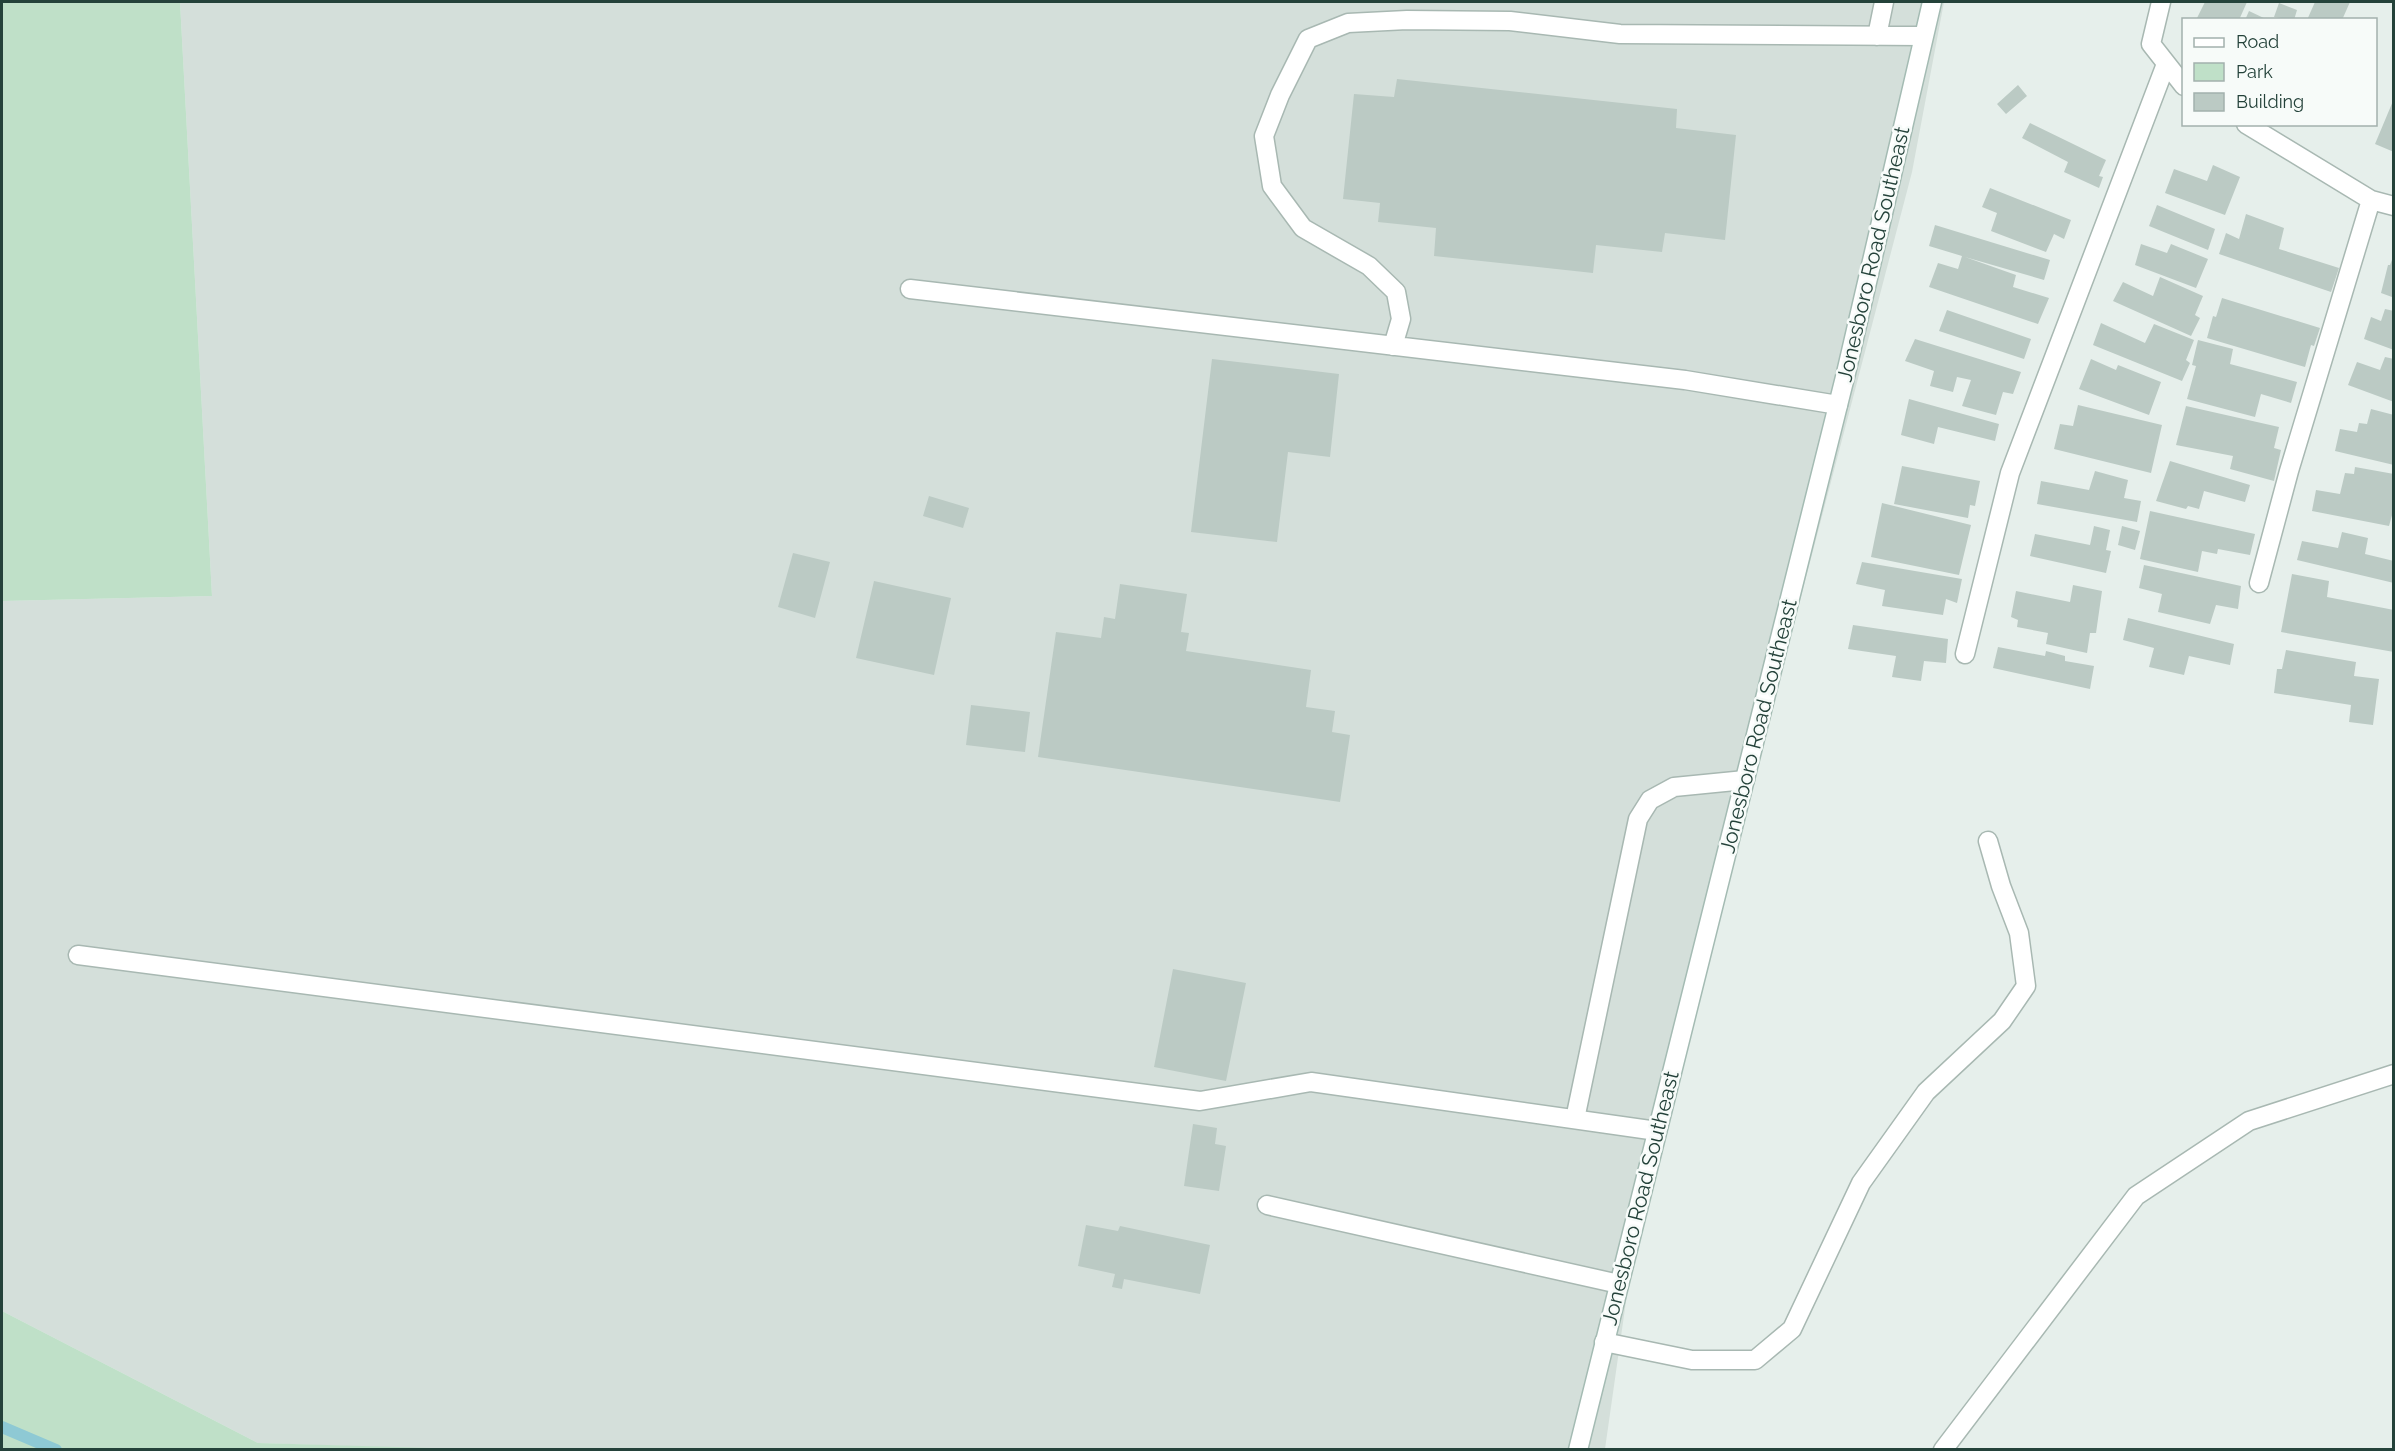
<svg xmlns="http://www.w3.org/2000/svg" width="2395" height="1451" viewBox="0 0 2395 1451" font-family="Raleway,sans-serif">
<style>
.built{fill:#d4dfda}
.green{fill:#bfe0c8}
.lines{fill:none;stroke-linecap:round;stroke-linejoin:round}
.stream{stroke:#8ec9d4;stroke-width:12}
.building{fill:#bbcac4}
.lane-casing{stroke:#a8b8b2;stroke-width:21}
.secondary-casing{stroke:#a4bbb3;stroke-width:21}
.lane{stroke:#fff;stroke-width:18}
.secondary{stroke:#fff;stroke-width:18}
.labels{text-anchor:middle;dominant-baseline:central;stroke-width:5;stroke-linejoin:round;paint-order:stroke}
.street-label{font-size:21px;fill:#24423a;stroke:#f7fbf9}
</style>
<rect width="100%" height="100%" fill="#e6efeb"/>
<!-- built -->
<path class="built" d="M180 2H1944L1912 172 1637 1224 1605 1449 466 1450 258 1443 2 1311V601L212 596Z"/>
<!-- green -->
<path class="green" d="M2 2H180L212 596 2 601Z
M2 1311 258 1443 466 1449H2Z"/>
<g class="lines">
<!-- stream -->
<path class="stream" d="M2 1427 56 1450"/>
</g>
<!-- building -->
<path class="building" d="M2205 2H2247L2239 20H2196Z
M2315 2H2350L2342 20H2307Z
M2279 3 2297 10 2294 20 2274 17Z
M2249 11 2268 20H2245Z
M1397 79 1677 109 1676 128 1736 135 1725 240 1665 233 1662 252 1596 245 1593 273 1434 256 1436 228 1378 222 1380 203 1343 199 1354 94 1394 97Z
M2018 85 2027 96 2006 114 1997 104Z
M2393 101H2394V152L2375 144Z
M2030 123 2106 160 2099 176 2103 177 2099 188 2064 172 2068 162 2022 138Z
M2213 165 2240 177 2225 215 2165 193 2174 169 2207 181Z
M1990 188 2071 220 2064 239 2054 234 2046 252 1991 231 1997 213 1982 207Z
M2157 205 2215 229 2208 250 2149 226Z
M2246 214 2284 228 2279 249 2339 268 2331 292 2219 254 2226 233 2239 239Z
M1935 225 2050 260 2044 280 1965 257 2016 275 2013 287 2049 298 2038 324 1929 287 1938 263 1958 269 1962 256 1929 246Z
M2141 244 2167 253 2171 244 2208 259 2196 288 2135 265Z
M2393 257 2394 294 2392 297 2381 293 2388 265H2390Z
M2160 277 2203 296 2195 315 2200 318 2191 336 2113 301 2123 282 2153 296Z
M2222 298 2320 328 2314 346 2311 345 2305 367 2207 338 2213 316 2216 317Z
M2385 309 2394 311V350L2364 339 2371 317 2381 321Z
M1947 310 2031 339 2024 359 1939 331Z
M2101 323 2145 343 2154 324 2194 340 2186 360 2190 363 2182 381 2093 345Z
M1915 339 2021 372 2013 394 2003 392 1996 415 1962 406 1971 380 1957 377 1953 392 1930 386 1934 371 1905 361Z
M2198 340 2233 349 2230 364 2297 382 2291 403 2261 394 2255 417 2187 399 2196 366 2192 365Z
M2385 357 2394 359V402L2348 385 2357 362 2380 370Z
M1212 359 1339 374 1330 457 1288 452 1277 542 1191 532Z
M2091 359 2116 370 2118 365 2161 382 2149 415 2079 389Z
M1909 399 1999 424 1995 441 1938 427 1934 444 1901 435Z
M2078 405 2162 425 2151 473 2054 449 2060 424 2073 426Z
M2186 406 2279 427 2274 448 2281 450 2274 481 2230 469 2233 456 2176 445Z
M2371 409 2394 415V465L2335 451 2340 429 2357 432 2359 423 2367 424Z
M2170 461 2250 485 2245 502 2204 491 2199 509 2188 506 2186 509 2156 501Z
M1902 466 1980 481 1975 506 1970 505 1968 518 1894 504Z
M2355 467 2394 474V508L2389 526 2312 511 2316 490 2340 494 2345 473 2354 474Z
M2095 471 2128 480 2124 498 2141 501 2137 522 2037 504 2041 481 2089 490Z
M929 496 969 508 963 528 923 516Z
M1882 503 1971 525 1959 575 1871 557Z
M2150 511 2255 534 2250 555 2218 549 2217 554 2202 551 2198 572 2140 559Z
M2094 526 2110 530 2106 550 2111 551 2106 573 2030 556 2035 534 2090 545Z
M2122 526 2140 531 2135 550 2118 545Z
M2342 532 2368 538 2365 554 2394 561V583L2297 560 2302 541 2338 548Z
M793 553 830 562 815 618 778 607Z
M1862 562 1962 579 1957 603 1946 599 1943 615 1882 606 1885 590 1856 584Z
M2144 565 2241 586 2238 609 2216 605 2210 624 2158 612 2162 594 2139 588Z
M2292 574 2329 581 2327 597 2394 610V652L2281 632Z
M874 581 951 598 934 675 856 658Z
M1120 584 1187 594 1181 632 1189 633 1186 651 1311 670 1306 707 1335 711 1332 732 1350 735 1340 802 1038 757 1056 632 1101 638 1104 617 1115 619Z
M2073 585 2102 591 2096 633H2090L2087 653 2046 644 2048 633 2017 627 2018 620 2011 617 2016 591 2070 602Z
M2128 618 2234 644 2230 665 2189 656 2184 675 2149 667 2154 648 2123 640Z
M1853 625 1948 639 1946 663 1924 661 1921 681 1892 677 1896 656 1848 649Z
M1998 647 2045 656 2046 651 2065 656V661L2094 666 2090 689 1993 668Z
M2286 650 2356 662 2354 676 2379 679 2373 725 2349 722 2351 705 2274 693 2277 669H2282Z
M971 705 1030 712 1025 752 966 745Z
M1173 969 1246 983 1226 1081 1154 1067Z
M1193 1124 1217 1128 1215 1144 1226 1146 1219 1191 1184 1186Z
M1086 1225 1118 1231 1120 1226 1210 1245 1200 1294 1124 1279 1122 1289 1112 1287 1115 1274 1078 1266Z"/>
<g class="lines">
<defs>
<path id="lane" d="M2161 2 2151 44 2184 86
M1877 36 1884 2
M2246 124 2371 200 2289 471 2259 583
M2371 200 2394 206
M910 289 1685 380 1838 405
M1393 346 1401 319 1396 292 1369 266 1303 228 1272 186 1264 136 1280 95 1308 39 1348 23 1407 20 1510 21 1620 34 1923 36
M1965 654 2010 473 2166 64
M78 955 1200 1101 1311 1082 1657 1131
M1575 1119 1638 819 1650 800 1674 787 1745 780
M1267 1205 1619 1284
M1604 1342 1692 1360H1755L1792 1329 1861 1183 1926 1092 2002 1021 2026 986 2019 933 2001 886 1988 841
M1943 1450 2136 1196 2249 1121 2394 1074"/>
<path id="secondary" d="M1578 1450 1846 373 1932 2"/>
</defs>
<!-- lane casing -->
<use href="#lane" class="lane-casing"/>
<!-- secondary casing -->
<use href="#secondary" class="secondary-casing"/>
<!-- lane -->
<use href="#lane" class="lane"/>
<!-- secondary -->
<use href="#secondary" class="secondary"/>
</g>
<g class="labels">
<!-- street labels -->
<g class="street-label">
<text transform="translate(1873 254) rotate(-77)">Jonesboro Road Southeast</text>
<text transform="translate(1758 726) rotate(-76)">Jonesboro Road Southeast</text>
<text transform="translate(1640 1198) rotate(-76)">Jonesboro Road Southeast</text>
</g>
</g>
<!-- border -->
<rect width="2395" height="1451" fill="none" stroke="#24423a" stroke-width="6"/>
<!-- legend -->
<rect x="2182" y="18" width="195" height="108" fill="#f7fbf9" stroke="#a3b1ad" stroke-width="1.5"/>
<rect x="2194" y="38" width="30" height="9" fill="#ffffff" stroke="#a3b1ad" stroke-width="1.5"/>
<text x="2236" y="48" font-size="18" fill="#24423a">Road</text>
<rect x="2194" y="63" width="30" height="18" fill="#bfe0c8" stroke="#a3b1ad" stroke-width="1.5"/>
<text x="2236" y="78" font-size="18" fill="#24423a">Park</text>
<rect x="2194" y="93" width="30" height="18" fill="#bbcac4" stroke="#a3b1ad" stroke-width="1.5"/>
<text x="2236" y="108" font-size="18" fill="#24423a">Building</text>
</svg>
